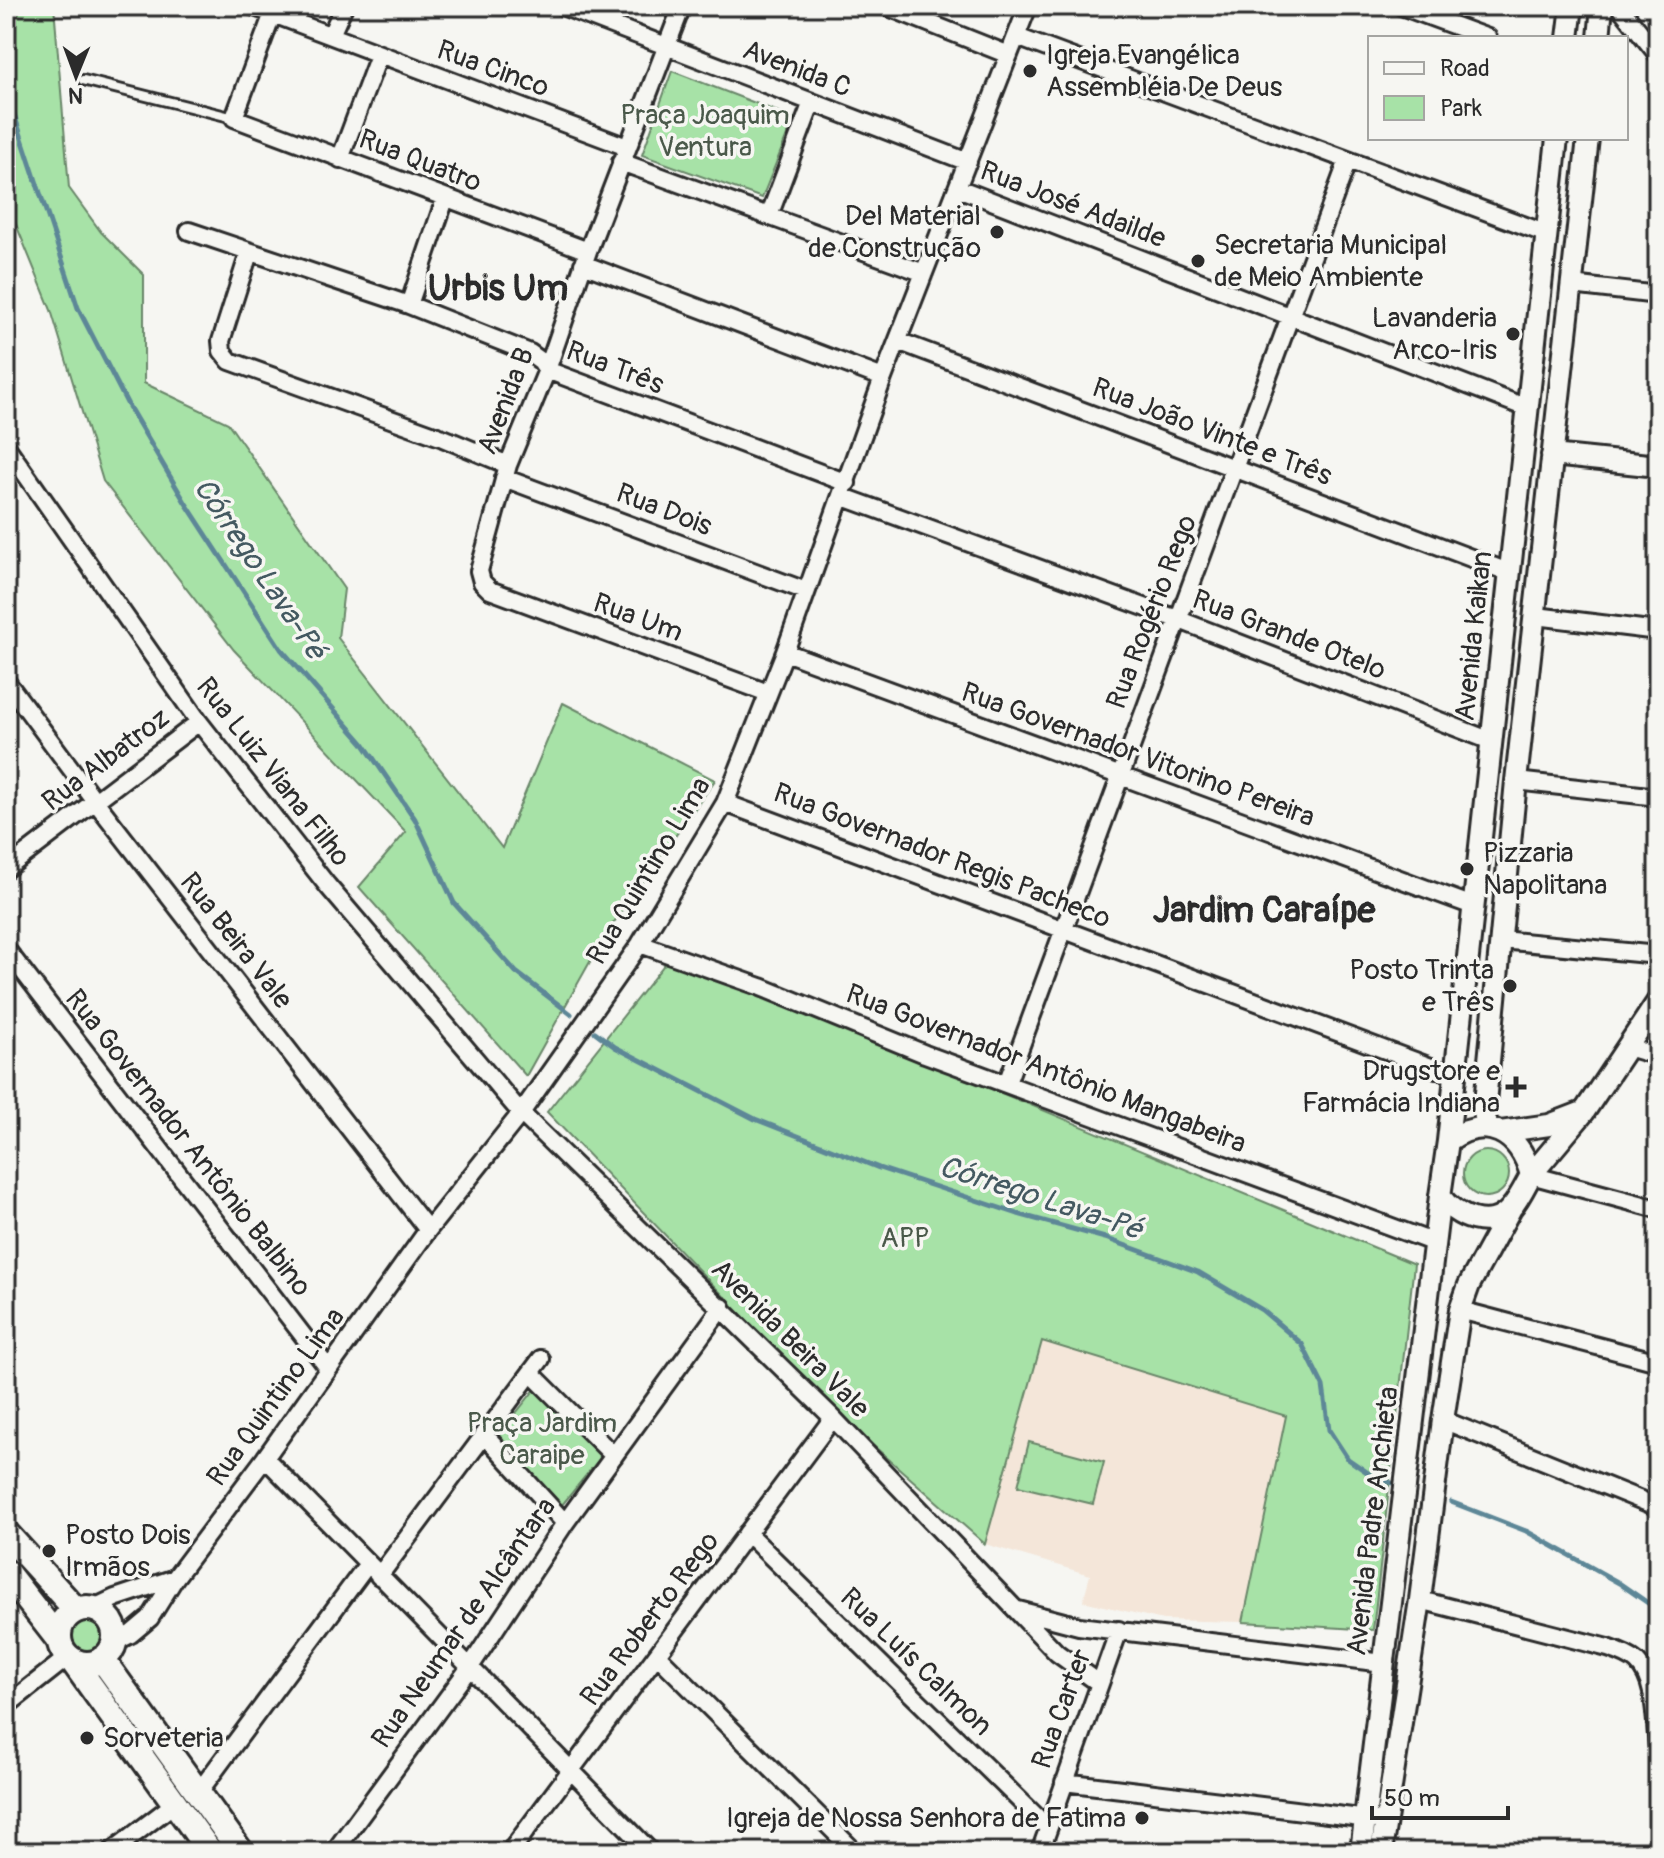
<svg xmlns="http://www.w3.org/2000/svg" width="1664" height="1858" viewBox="0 0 1664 1858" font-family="Pangolin,sans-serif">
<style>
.built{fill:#f4e6d9}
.green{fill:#a7e2a7;stroke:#698669;stroke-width:2}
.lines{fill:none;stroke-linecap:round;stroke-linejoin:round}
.stream{stroke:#5d8797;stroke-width:5}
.service-casing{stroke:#2b2b2b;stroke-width:14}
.minor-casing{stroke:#2b2b2b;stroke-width:22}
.tertiary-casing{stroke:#2b2b2b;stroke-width:26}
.secondary-casing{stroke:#2b2b2b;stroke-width:30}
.service{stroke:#f6f6f2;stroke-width:8}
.minor{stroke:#f6f6f2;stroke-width:16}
.tertiary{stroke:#f6f6f2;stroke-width:20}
.secondary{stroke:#f6f6f2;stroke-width:24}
.poi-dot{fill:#2b2b2b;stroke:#f6f6f2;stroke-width:3}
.labels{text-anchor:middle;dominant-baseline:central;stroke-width:7;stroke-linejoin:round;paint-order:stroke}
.poi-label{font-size:28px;fill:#2b2b2b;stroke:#f6f6f2;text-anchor:start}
.street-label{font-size:28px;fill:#2b2b2b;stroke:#f6f6f2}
.park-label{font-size:28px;fill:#4a594a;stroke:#f6f6f2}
.water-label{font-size:30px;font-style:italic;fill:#445961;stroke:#f6f6f2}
.district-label{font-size:36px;font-weight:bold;fill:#2b2b2b;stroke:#f6f6f2}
</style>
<rect width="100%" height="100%" fill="#f6f6f2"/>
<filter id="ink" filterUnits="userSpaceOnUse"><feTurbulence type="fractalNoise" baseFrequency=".0125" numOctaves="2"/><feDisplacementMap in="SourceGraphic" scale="16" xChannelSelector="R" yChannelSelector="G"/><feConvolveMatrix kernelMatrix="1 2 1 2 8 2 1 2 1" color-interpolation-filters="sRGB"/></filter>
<g filter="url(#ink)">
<!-- built -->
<path class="built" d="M1041 1341 1286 1416 1243 1622 1163 1620 1083 1601 1090 1575 985 1544Z"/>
<!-- green -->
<path class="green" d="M6 6H54L69 188 101 232 144 275V383L228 423 344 589 338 638 502 848 563 703 715 780 605 935 526 1076 359 887 406 832 234 650 103 481 51 310 6 200Z
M672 71 794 118 762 198 642 155Z
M671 956 1414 1264 1373 1630 1243 1622 1286 1416 1042 1341 985 1544 834 1411 547 1112Z
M1463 1174a23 23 0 1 1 46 0a23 23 0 1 1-46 0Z
M536 1388 601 1457 562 1505 497 1437Z
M1029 1442 1104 1462 1093 1504 1018 1486Z
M63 1636a24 24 0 1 1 48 0a24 24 0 1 1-48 0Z"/>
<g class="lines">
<!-- stream -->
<path class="stream" d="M6 90 78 308 128 405 185 502 281 649 363 743 415 819 454 903 516 972 571 1014
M595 1032 615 1047 755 1119 879 1168 1018 1214 1105 1238 1198 1272 1262 1310 1302 1344 1323 1386 1329 1430 1348 1459 1374 1477 1395 1484
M1451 1502 1526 1531 1619 1583 1658 1610"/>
<defs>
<path id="service" d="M83 80 234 118"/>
<path id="minor" d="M252 6 627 147
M562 6 968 162
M682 6 588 251 547 370 508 465 479 571 482 582 490 590 768 693
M886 6 1009 55
M1401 6 1488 38
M1619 6 1658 55
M273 13 234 118 588 251
M331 35 344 6
M1017 37 1547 234
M340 159 379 55
M621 162 924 273
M958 188 1527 408
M769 216 812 102
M189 231 409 305 530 353 541 361 547 370 847 483
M249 253 221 341 222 351 230 361 443 438 508 465
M583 264 883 378
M1572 285 1658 295
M409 305 445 199
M898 341 1508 572
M6 446 199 722 327 885 521 1113 833 1418 1057 1653 1099 1683
M504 478 806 591
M841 496 1177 619 1491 741
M1536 616 1658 631
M785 652 1473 906
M6 681 95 801 428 1230
M1516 781 1658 797
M725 803 1455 1076
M6 869 199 722
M1501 940 1658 955
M640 944 761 987 925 1054 1435 1243
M6 949 328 1368
M1627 1047 1658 1056
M1007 1083 1348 160
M1531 1175 1658 1209
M1460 1310 1658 1362
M531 1373 614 1456
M1443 1420 1658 1507
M484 1434 565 1523
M265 1458 651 1852
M747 1533 1048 1828
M379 1576 541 1359
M1420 1600 1608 1648C1617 1651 1629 1655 1637 1662 1657 1681 1655 1722 1658 1748
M94 1608 115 1598 175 1578
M1018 1610 1079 1626 1384 1663
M115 1642 131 1634 150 1618 175 1578 265 1458 428 1230 521 1113 640 944 725 803 785 652 883 378 1028 6
M657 1655 855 1852
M6 1706 68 1657
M1064 1782 1377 1820
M198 1793 367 1565
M111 1852 174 1804
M334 1852 470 1667 565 1523 722 1307
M510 1852 833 1418
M1040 1852 1119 1630"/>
<path id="tertiary" d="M1568 38 1572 6
M1599 38 1602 6
M1552 455 1658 466
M1488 1128 1484 1113 1516 781 1588 138
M1500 1132 1549 1125 1580 1113
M1448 1141 1557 138
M1531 1175 1584 1112 1658 1001
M1361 1852 1440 1196 1448 1141C1486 1114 1519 1132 1531 1175 1525 1186 1519 1199 1511 1208 1491 1233 1455 1217 1440 1196
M1381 1852 1420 1600 1443 1420 1460 1310 1469 1285 1510 1210"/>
<path id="secondary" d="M6 1533 76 1610
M6 1572 59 1640
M59 1636a28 28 0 1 1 56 0a28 28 0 1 1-56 0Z
M102 1659 241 1852
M72 1660 210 1852"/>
</defs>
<!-- service casing -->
<use href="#service" class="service-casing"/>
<!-- minor casing -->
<use href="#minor" class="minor-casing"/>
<!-- tertiary casing -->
<use href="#tertiary" class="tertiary-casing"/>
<!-- secondary casing -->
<use href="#secondary" class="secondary-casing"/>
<!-- service -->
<use href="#service" class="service"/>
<!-- minor -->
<use href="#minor" class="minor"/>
<!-- tertiary -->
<use href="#tertiary" class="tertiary"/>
<!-- secondary -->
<use href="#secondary" class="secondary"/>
</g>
</g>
<!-- markers -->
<g class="poi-dot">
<circle cx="1030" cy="71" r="8"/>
<circle cx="997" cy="232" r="8"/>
<circle cx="1198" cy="261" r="8"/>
<circle cx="1513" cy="334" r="8"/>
<circle cx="1467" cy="869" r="8"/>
<circle cx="1510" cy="986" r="8"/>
<path d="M1512 1075h8v8h8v8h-8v8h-8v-8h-8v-8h8z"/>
<circle cx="49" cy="1551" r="8"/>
<circle cx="87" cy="1738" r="8"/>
<circle cx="1142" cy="1818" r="8"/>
</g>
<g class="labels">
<!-- poi labels -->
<g class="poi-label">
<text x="1046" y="55">Igreja Evangélica<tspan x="1046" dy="32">Assembléia De Deus</tspan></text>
<text x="981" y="216" text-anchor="end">Del Material<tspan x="981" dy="32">de Construção</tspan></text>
<text x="1214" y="245">Secretaria Municipal<tspan x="1214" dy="32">de Meio Ambiente</tspan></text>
<text x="1497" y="318" text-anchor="end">Lavanderia<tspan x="1497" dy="32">Arco-Iris</tspan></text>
<text x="1483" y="853">Pizzaria<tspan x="1483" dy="32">Napolitana</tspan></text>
<text x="1494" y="970" text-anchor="end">Posto Trinta<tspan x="1494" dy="32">e Três</tspan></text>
<text x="1500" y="1071" text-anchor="end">Drugstore e<tspan x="1500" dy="32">Farmácia Indiana</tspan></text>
<text x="65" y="1535">Posto Dois<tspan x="65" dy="32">Irmãos</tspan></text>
<text x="103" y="1738">Sorveteria</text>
<text x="1126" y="1818" text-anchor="end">Igreja de Nossa Senhora de Fatima</text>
</g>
<!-- street labels -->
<g class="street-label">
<text transform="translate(493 69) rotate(20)">Rua Cinco</text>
<text transform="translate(797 69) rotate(21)">Avenida C</text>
<text transform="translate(420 161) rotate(21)">Rua Quatro</text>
<text transform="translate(1073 205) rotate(21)">Rua José Adailde</text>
<text transform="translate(615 368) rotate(21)">Rua Três</text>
<text transform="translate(506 401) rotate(-69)">Avenida B</text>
<text transform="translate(1212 432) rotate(21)">Rua João Vinte e Três</text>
<text transform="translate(664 510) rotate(21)">Rua Dois</text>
<text transform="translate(1152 612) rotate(-69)">Rua Rogério Rego</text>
<text transform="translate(638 618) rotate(20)">Rua Um</text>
<text transform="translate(1289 635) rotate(21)">Rua Grande Otelo</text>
<text transform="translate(1474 636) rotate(-84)">Avenida Kaikan</text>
<text transform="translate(1138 755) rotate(20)">Rua Governador Vitorino Pereira</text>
<text transform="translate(106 760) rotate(-37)">Rua Albatroz</text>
<text transform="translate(273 772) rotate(52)">Rua Luiz Viana Filho</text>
<text transform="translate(942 856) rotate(21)">Rua Governador Regis Pacheco</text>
<text transform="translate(649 871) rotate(-59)">Rua Quintino Lima</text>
<text transform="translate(236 941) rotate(52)">Rua Beira Vale</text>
<text transform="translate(1046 1069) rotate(21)">Rua Governador Antônio Mangabeira</text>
<text transform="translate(188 1143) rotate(52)">Rua Governador Antônio Balbino</text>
<text transform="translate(790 1339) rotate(45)">Avenida Beira Vale</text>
<text transform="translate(276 1397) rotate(-54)">Rua Quintino Lima</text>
<text transform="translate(1373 1521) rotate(-83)">Avenida Padre Anchieta</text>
<text transform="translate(650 1619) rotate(-53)">Rua Roberto Rego</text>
<text transform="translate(464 1623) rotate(-55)">Rua Neumar de Alcântara</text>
<text transform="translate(916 1662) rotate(44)">Rua Luís Calmon</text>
<text transform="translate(1062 1709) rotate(-70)">Rua Carter</text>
</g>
<!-- park labels -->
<g class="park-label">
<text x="705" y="115">Praça Joaquim<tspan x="705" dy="32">Ventura</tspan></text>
<text x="905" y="1238">APP</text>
<text x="542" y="1423">Praça Jardim<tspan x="542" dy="32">Caraipe</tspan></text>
</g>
<!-- water labels -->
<g class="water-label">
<text transform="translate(260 569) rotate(56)">Córrego Lava-Pé</text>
<text transform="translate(1041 1198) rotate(18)">Córrego Lava-Pé</text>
</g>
<!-- district labels -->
<g class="district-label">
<text x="498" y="288">Urbis Um</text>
<text x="1264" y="910">Jardim Caraípe</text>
</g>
</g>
<!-- margin -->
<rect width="1664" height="1858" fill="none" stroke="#f6f6f2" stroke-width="32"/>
<rect x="16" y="16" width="1632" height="1826" fill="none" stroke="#2b2b2b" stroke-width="3" filter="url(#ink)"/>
<!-- legend -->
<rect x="1368" y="36" width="260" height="104" fill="#f6f6f2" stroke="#a5a5a2" stroke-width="2"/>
<rect x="1384" y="62" width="40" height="12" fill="#f6f6f2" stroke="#a5a5a2" stroke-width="2"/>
<text x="1440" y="76" font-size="24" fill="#2b2b2b">Road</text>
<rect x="1384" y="96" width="40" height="24" fill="#a7e2a7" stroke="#a5a5a2" stroke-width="2"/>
<text x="1440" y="116" font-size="24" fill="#2b2b2b">Park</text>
<!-- north arrow -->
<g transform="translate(76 76) rotate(181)" stroke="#f6f6f2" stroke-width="6" paint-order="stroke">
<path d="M0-6L14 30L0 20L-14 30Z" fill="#2b2b2b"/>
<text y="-12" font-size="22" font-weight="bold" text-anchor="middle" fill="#2b2b2b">N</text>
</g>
<!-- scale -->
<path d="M1372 1806v12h136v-12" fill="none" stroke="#2b2b2b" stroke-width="4"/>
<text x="1384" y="1806" font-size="24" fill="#2b2b2b" stroke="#f6f6f2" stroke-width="6" paint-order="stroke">50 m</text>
</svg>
